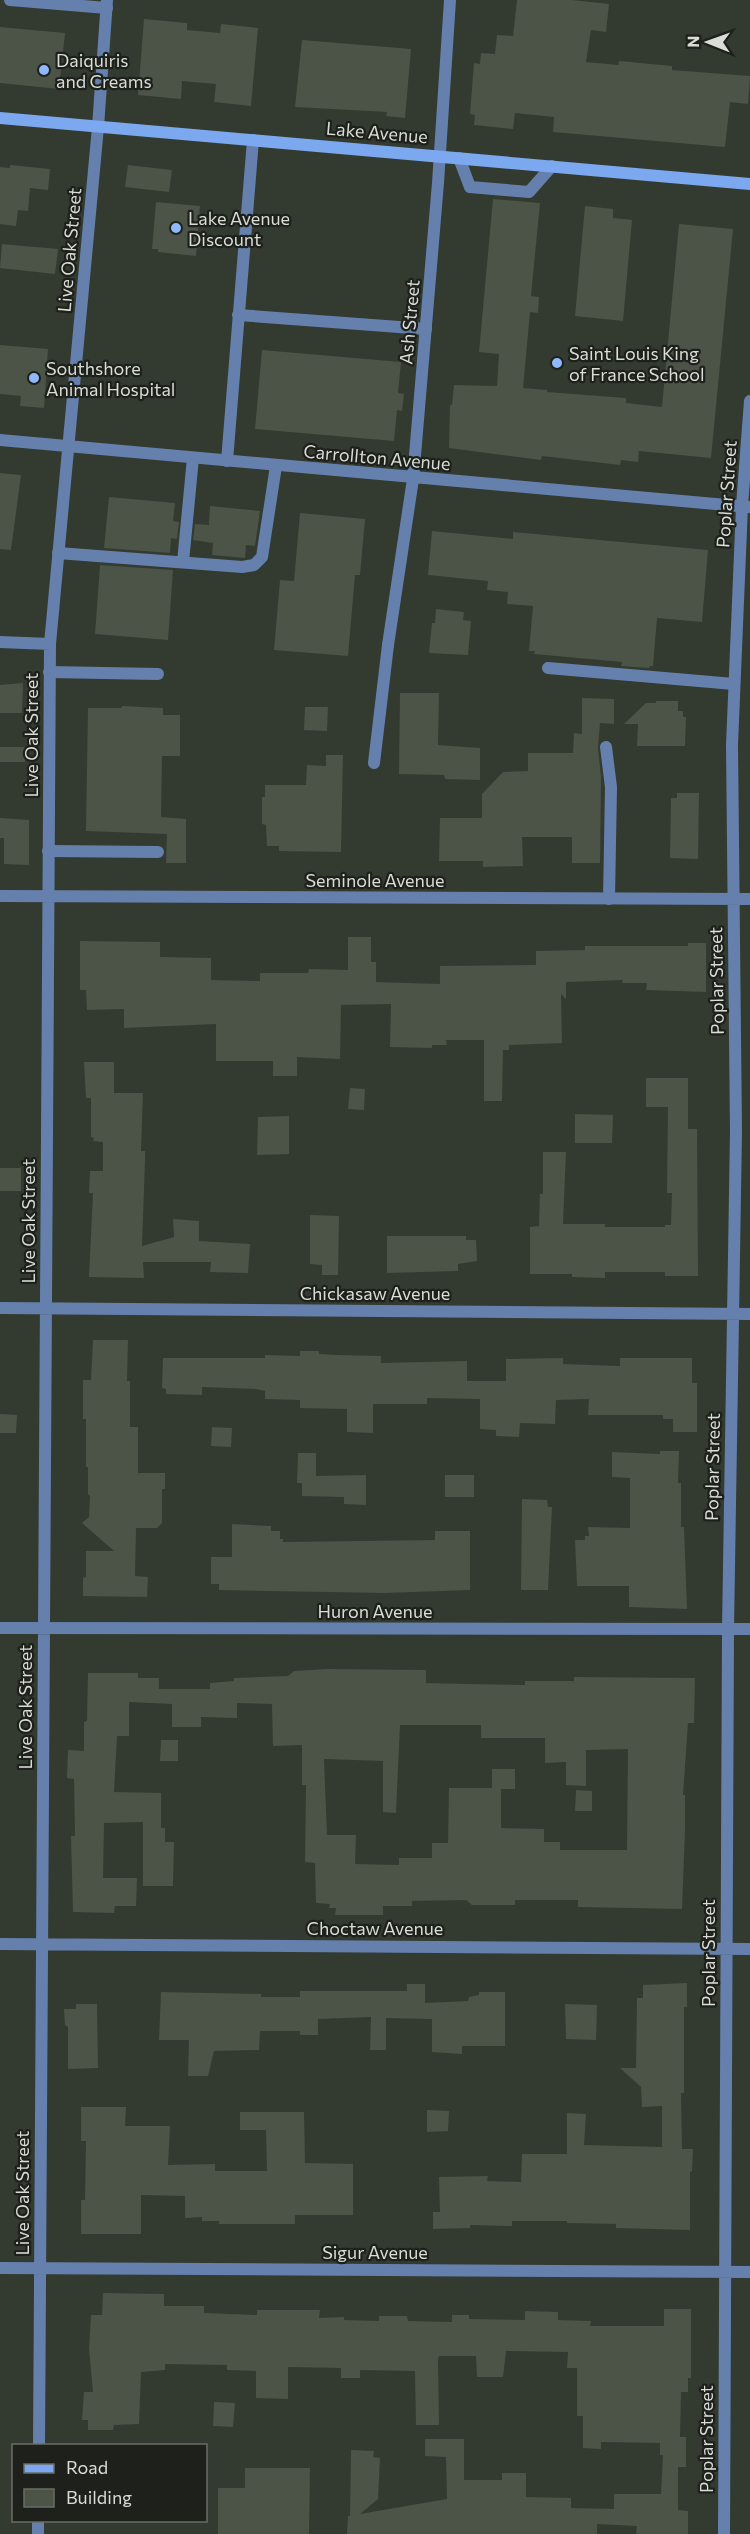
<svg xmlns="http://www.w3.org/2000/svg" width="750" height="2534" viewBox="0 0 750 2534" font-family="Commissioner,sans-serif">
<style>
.building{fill:#4c5347;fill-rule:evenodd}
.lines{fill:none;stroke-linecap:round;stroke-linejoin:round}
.service{stroke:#6580ad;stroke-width:12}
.minor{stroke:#6580ad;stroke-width:12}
.secondary{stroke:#7ca8f0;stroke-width:12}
.poi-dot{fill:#8fb8fd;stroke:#1d201b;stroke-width:2}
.labels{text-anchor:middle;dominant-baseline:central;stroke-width:4.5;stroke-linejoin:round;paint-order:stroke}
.poi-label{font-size:18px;fill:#d9ddd6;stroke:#1d201b;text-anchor:start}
.street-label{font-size:18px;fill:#d9ddd6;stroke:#1d201b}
</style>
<rect width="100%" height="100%" fill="#333a2f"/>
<!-- building -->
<path class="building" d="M517 0H572L609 4 606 32 591 30 586 62 618 65 619 61 672 66V70L750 76 748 104 730 102 725 147 553 132 554 117 515 113 513 129 474 125 475 115 470 114 474 63 480 64 481 53 495 54 497 35 513 36Z
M144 19 187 23V30L220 33 221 24 258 28 251 106 214 102 216 84 182 81 181 99 138 95Z
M0 27 65 33 59 89 0 83Z
M302 40 411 49 405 118 386 116 387 112 295 107Z
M10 165 50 169 48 190 30 188 28 211 18 210 16 226 0 224V167L10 168Z
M128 165 172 170 169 192 125 187Z
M493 199 540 203 531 296 539 297 538 313 530 312 523 388 547 390V392L626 398V403L662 407 679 224 733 229 711 458 639 451 638 462 621 460 620 465 542 456 541 460 449 448 450 405H452L454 385 497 386 499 354 479 352Z
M156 202 200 206 196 256 158 252V249H152Z
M585 206 613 209V218L632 220 623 321 575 316Z
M2 244 58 249 55 274 0 268Z
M0 345 48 349 44 408 20 406 21 396 0 394Z
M262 350 401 362 398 393 404 394 402 411 397 410 394 441 255 429Z
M0 473 21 475 11 550 0 549Z
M109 497 175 503 173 521 179 522 177 539 171 538 170 553 104 548Z
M210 506 260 511 255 546 246 545 245 558 212 555 213 543 193 540 195 524 209 525Z
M300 513 365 519 360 575H355L348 656 274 650 280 580 294 581Z
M432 531 513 539V532L708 550 702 622 657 618 653 666H650L649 668 621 666 622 662 534 654 535 651H529L533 606 507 604 508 592 487 590 488 581 428 575Z
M100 565 173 570 168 640 95 634Z
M436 609 464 612 463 620 471 621 468 655 429 653 432 623H435Z
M23 683 22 713H0V685Z
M400 693H439L438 745 480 748V780L445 779 444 775 399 774Z
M582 698 614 699V724L600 723 598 748 601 777 600 863H572V837H522L523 866 483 867V861H439L440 818H482V794L503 772 528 771V753H573L574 733 582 734Z
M656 701H678V711H683V717H686L685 746H637L638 724H624L646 703H656Z
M122 706 163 708V715H180V756H162L161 817 186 819V863H166L167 834 86 831 88 708H122Z
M305 707H328L327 731 304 730Z
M0 747H25V762H0Z
M326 755H343L341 852 279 851V846H267L266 825 262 824V797H265V785H306L307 765 326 766Z
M677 793H699L698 859 670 858 671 798H677Z
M0 818 29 820V865L4 864V838H0Z
M348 937H371V962H376V982L440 984V966L536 965V951L585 950V946H688V943H706V992L646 990 647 983H622L623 980 566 982V999L561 994 562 1043 509 1045V1050H503L502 1101H484V1040H446L447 1045H432V1048L390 1047 391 1004 341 1005 340 1059 297 1057V1076H273V1061H216V1024L124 1028V1009L87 1010 86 990H80V941L160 942V957L211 958V980L260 981V973H308L309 969 348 970Z
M84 1062H114V1093H143L141 1151H145V1161L142 1246 174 1237 173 1219 199 1221V1241L250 1244 248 1273 210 1272 211 1262H143L144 1278 89 1277 93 1193H89L90 1171H103V1142L93 1141 94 1138 91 1137V1098H86Z
M646 1078H688V1129H697L698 1276H665V1272H605V1278L572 1277V1274H530V1227L539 1226 540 1194H543V1152H566L563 1224H605V1227H665V1225H671L672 1193H667L668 1107H646Z
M350 1088 365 1089 364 1110 348 1109Z
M575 1114 613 1115 612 1143H575Z
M289 1116V1154L257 1155 258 1117Z
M0 1168H21V1191H0Z
M310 1215 339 1216 338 1275H322V1265L310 1264Z
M387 1236H466V1240H476L477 1261 458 1264V1271L387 1273Z
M93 1340H128L127 1381H130V1427H138V1473H165V1489H162V1523L157 1528H136L135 1576 148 1577 147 1597 83 1596V1578L86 1577V1551H114L82 1523 89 1517 90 1496 88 1494V1467H86V1419H83V1380H91Z
M300 1351H319V1354L337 1355 381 1356V1363L467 1361V1381H506V1359L563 1358V1364L620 1366V1358H692V1383H697V1432H673V1419H663V1415H588L589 1399 556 1400 555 1424 520 1423 519 1437 496 1436V1430L480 1429V1399L427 1398V1404H373V1433L347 1432V1409L300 1408V1400L265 1399V1391L256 1389 202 1387V1395L166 1394V1389L162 1388 163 1358H265V1355L300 1356Z
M0 1414 17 1415 16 1433H0Z
M212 1427 232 1428 231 1447 211 1446Z
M660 1451H679L678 1483H681V1527H684L687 1609 629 1607V1586H577L575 1540H585V1536H589L588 1527 630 1528V1478L612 1477V1452L660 1454Z
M298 1453H316V1476L366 1475V1505L344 1504V1497L302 1496V1483H297Z
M445 1475H474V1497H445Z
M522 1499 547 1500 548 1507H552L548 1590H521Z
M232 1524 271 1526V1531H280V1539H283V1542L435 1540V1531H470V1590L385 1593 219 1590V1584H211V1557H232Z
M327 1669 426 1670V1683L468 1684 525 1685V1681H574V1677L695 1678 694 1723H688L683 1795H685V1831L682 1909 578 1907V1900H515V1905H472L466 1900 412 1901V1906H383V1915H335L336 1908H329L330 1904 316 1903 315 1863 305 1862 306 1785H302V1745L273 1746 272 1704 237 1703V1718L201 1717V1727H172V1704L129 1702V1736H117L114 1792 161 1793V1828H165V1842H174L173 1886H143V1822L104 1823 103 1878H137L136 1906H115L114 1913 73 1912 71 1836H75L74 1779 67 1778 68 1750 84 1751V1722L87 1721 88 1673H138V1678H159V1689H210V1683L234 1681V1678L288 1676 294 1671ZM400 1725H481V1738H545V1763L566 1762V1785L586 1786V1750L628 1749 627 1850H560V1842H544V1829L501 1828V1789H515V1769H492V1788H449L448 1843H432V1858H399V1865L355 1864 356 1835H327L324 1759 383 1761V1812L396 1813Z
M161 1740H178V1761H160Z
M576 1790 592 1791V1811H575Z
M687 1983V2007H684V2093H681L682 2149H693L692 2171 690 2172V2230L616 2228V2224L567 2223V2221H512V2226L470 2225V2228L433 2229V2212H440L439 2177 488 2176 487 2181 521 2182 522 2154H567V2113L586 2114 584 2145 662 2147V2106L642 2107 641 2087 620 2068H636L637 1998H643V1985Z
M407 1984H425V2003L468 2001 469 1997 479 1995V1992H505V2046H462V2054L432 2052V2019L386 2018V2050H370L371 2017 318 2019V2035H300V2031H260L259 2050 214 2051 208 2076H188L189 2040H159L161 1992 261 1994V1997H300V1991H407Z
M76 2004H97L98 2068 68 2069V2027L65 2025 64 2009H76Z
M565 2004 597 2005 596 2040 566 2039Z
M81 2107H126L125 2126H170L168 2165 215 2164V2171H267L266 2130H240V2112H304L305 2163 353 2164V2215H295V2224H219V2221H202V2217L185 2218V2196L141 2195V2234H81V2200H85L86 2141H81Z
M427 2110 449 2111 448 2131 427 2132Z
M103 2293 164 2294V2306H204V2313L257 2315V2310H320L319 2318 344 2317V2320L379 2321V2316H407L408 2321 452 2322V2315H469V2319L525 2320V2311L558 2312V2320L591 2321 590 2326H664V2309H691V2378H688V2392H681L680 2437H686V2467H678V2510L688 2511V2534H636L637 2526 597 2524V2534H347L348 2516H350L351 2450 374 2451 373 2457 380 2458 378 2499 360 2514 447 2499 446 2457 425 2456V2439H464V2480H502V2473H526V2497L571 2498V2508L614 2509V2494H661L663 2455H660V2443L601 2442V2449L583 2448V2416H577V2368H567L568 2352 506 2351 503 2377H477L476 2356H439L438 2360 439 2425H416L415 2371 360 2370V2378H341V2368L288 2367V2399L256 2398V2371L227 2370V2365L165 2364V2370L141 2372 139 2424 114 2425 113 2430H88V2420H82L84 2392H93L89 2349 91 2315H102Z
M214 2402 235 2403 233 2427 213 2426Z
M245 2468H310L309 2534H218V2488H245Z"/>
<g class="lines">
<!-- service -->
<path class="service" d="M10 0 107 8
M459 158 470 187 529 192 552 166
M238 315 426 329
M227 461 253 140
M58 553 242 567 254 565 262 557 276 466
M183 562 193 458
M548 668 734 684
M49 672 158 674
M606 747 611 787 609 899
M374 763 388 645
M48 851 158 852"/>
<!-- minor -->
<path class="minor" d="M0 440 749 507
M0 642 50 644
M388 645 413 479 438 183 450 0
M0 896 750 899
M0 1308 750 1314
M0 1628 750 1629
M0 1944 750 1949
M0 2268 750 2272
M39 2446 50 644 98 127 107 0
M38 2534V2520
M724 2534 728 1629 736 1131 732 745 742 506 750 401"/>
<!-- secondary -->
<path class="secondary" d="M0 118 750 184"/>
</g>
<!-- markers -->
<g class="poi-dot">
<circle cx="44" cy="70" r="6"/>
<circle cx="176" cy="228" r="6"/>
<circle cx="557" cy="363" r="6"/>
<circle cx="34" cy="378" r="6"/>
</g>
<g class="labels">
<!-- poi labels -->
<g class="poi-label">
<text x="56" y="60">Daiquiris<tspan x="56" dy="21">and Creams</tspan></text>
<text x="188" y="218">Lake Avenue<tspan x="188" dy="21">Discount</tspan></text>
<text x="569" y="353">Saint Louis King<tspan x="569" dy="21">of France School</tspan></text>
<text x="46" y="368">Southshore<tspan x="46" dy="21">Animal Hospital</tspan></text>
</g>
<!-- street labels -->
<g class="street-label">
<text transform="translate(377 132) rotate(5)">Lake Avenue</text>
<text transform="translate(69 250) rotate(-85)">Live Oak Street</text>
<text transform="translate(409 322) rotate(-85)">Ash Street</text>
<text transform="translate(377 457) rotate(5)">Carrollton Avenue</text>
<text transform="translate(726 494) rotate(-86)">Poplar Street</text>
<text transform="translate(31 735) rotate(-90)">Live Oak Street</text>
<text x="375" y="880">Seminole Avenue</text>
<text transform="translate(716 981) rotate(-91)">Poplar Street</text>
<text transform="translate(28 1221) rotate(-90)">Live Oak Street</text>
<text x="375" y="1293">Chickasaw Avenue</text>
<text transform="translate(712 1467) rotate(-89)">Poplar Street</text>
<text x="375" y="1611">Huron Avenue</text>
<text transform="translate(25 1707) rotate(-90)">Live Oak Street</text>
<text x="375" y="1928">Choctaw Avenue</text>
<text transform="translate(708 1953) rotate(-90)">Poplar Street</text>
<text transform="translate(22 2193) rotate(-90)">Live Oak Street</text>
<text x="375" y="2252">Sigur Avenue</text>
<text transform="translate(706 2439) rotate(-90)">Poplar Street</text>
</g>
</g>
<!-- legend -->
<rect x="12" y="2444" width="195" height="78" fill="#1d201b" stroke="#686c66" stroke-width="1.5"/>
<rect x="24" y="2464" width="30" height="9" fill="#7ca8f0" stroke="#686c66" stroke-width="1.5"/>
<text x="66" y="2474" font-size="18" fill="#d9ddd6">Road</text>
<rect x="24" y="2489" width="30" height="18" fill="#4c5347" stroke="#686c66" stroke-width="1.5"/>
<text x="66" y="2504" font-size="18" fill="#d9ddd6">Building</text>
<!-- north arrow -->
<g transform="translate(708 42) rotate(271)" stroke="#1d201b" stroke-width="4.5" paint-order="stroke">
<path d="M0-4.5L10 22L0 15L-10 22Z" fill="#d9ddd6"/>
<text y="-9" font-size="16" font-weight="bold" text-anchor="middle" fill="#d9ddd6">N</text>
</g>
</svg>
